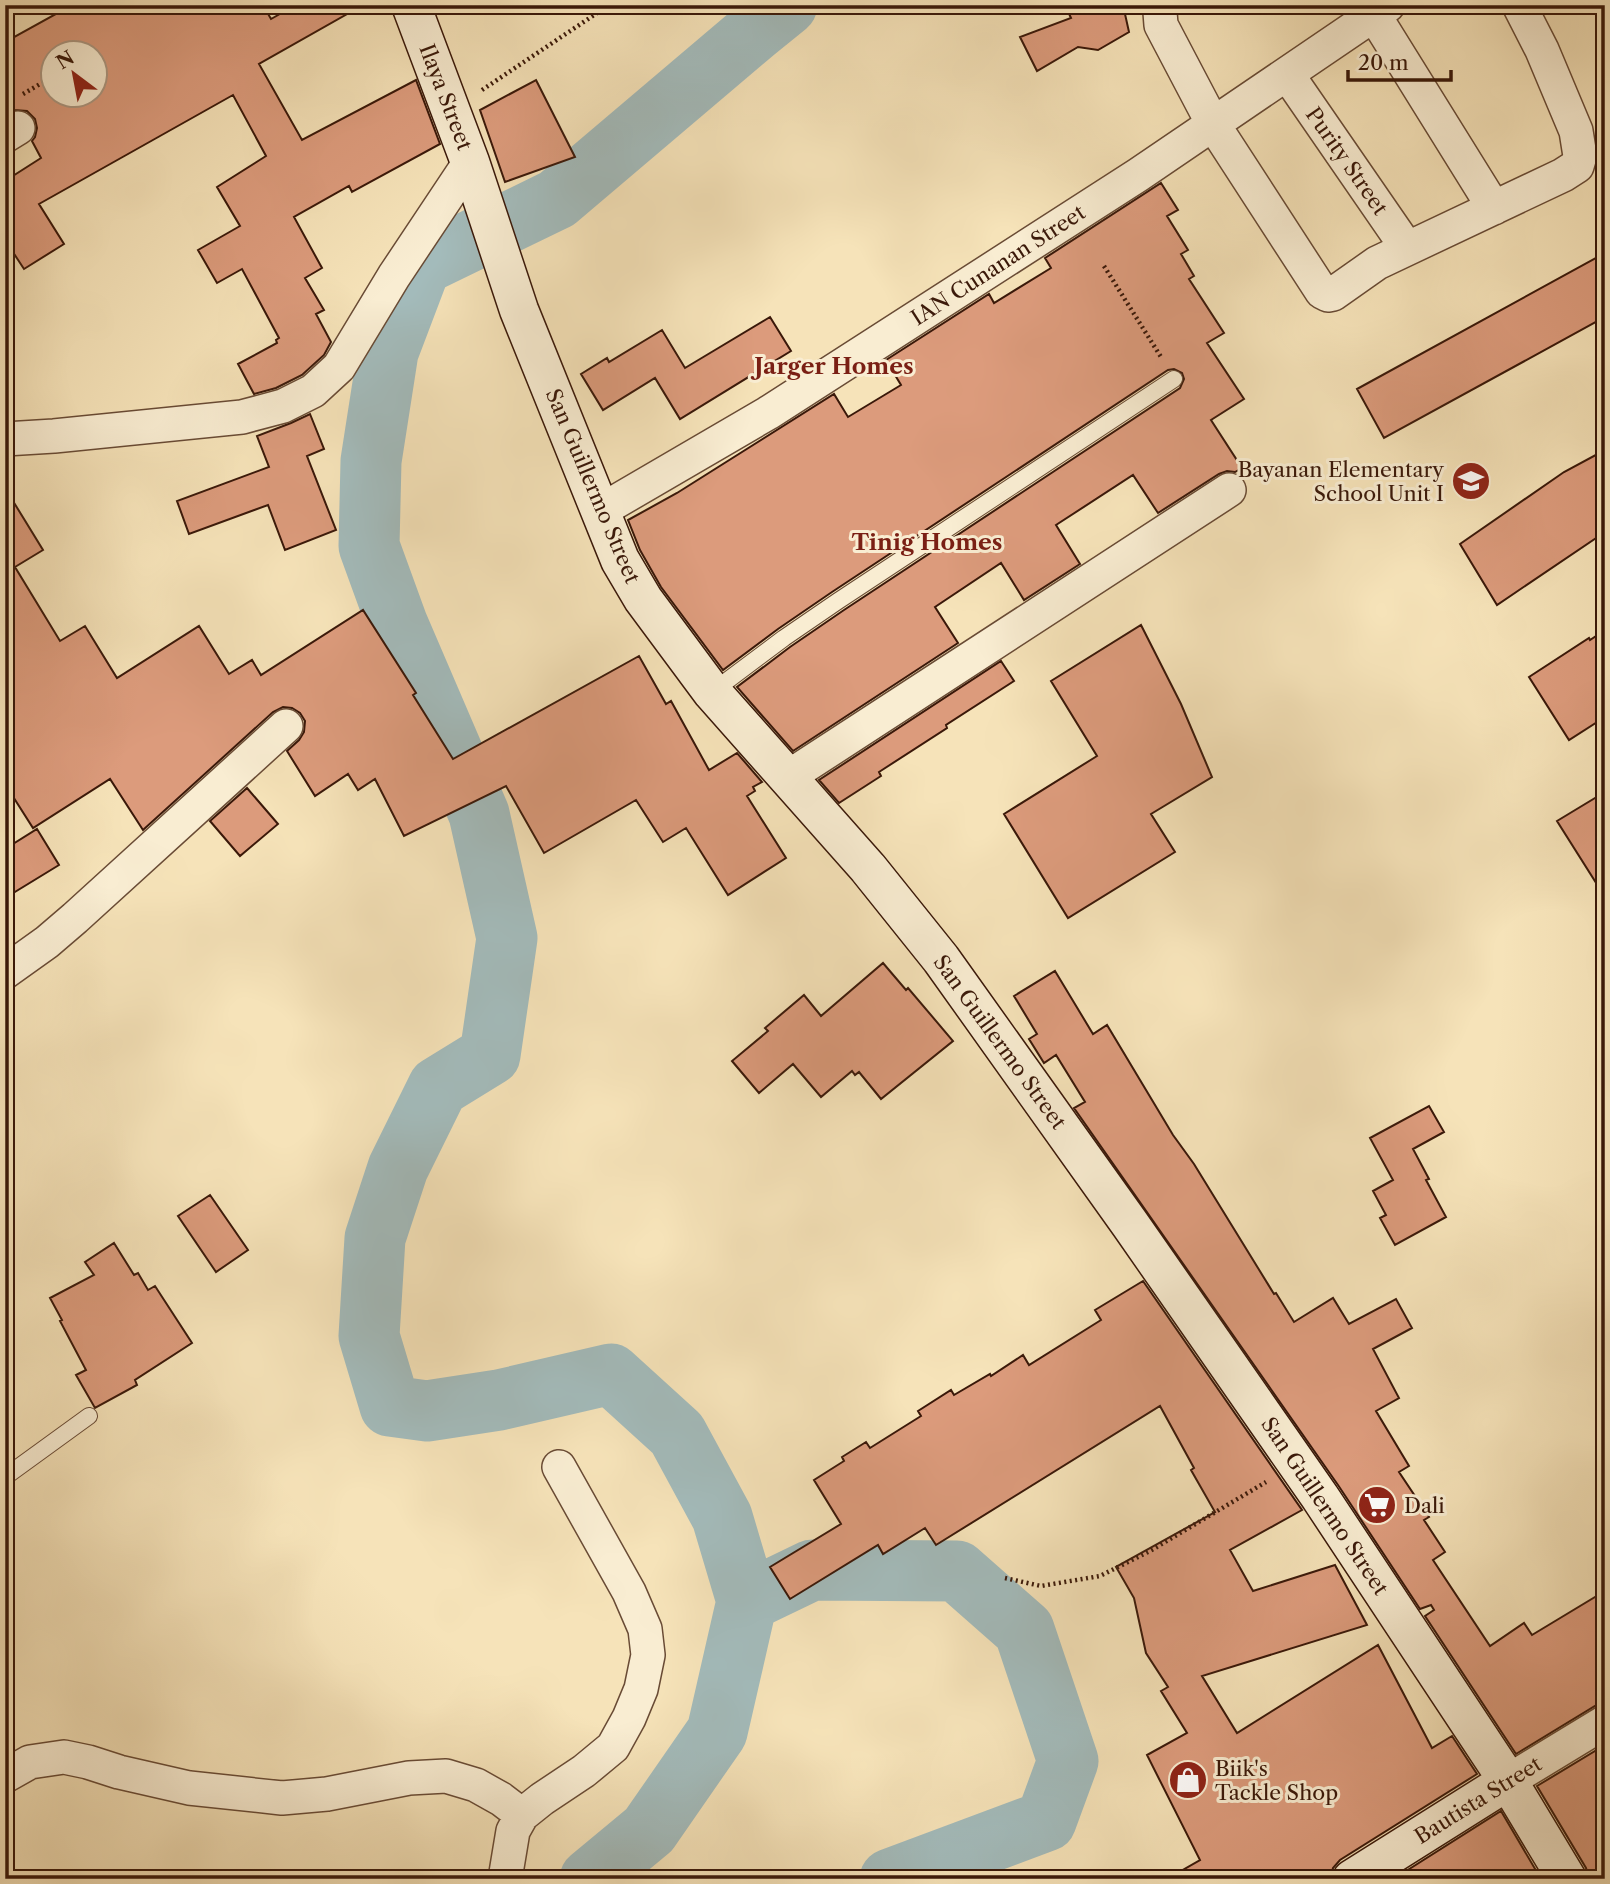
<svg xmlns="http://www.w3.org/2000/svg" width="1610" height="1884" viewBox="0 0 1610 1884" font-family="'Libre Caslon Text',serif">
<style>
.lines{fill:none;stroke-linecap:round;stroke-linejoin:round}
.river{stroke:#a3bbbb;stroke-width:61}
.building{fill:#dc9b7c;stroke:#3a1809;stroke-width:2;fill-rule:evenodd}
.lane-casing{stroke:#694b35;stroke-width:18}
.street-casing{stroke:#694b35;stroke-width:36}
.secondary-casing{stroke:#3a1809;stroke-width:41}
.path{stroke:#3a1809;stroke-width:4.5;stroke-dasharray:2 3.5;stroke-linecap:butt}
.lane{stroke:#f9edd2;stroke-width:16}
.street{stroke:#f9edd2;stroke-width:33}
.secondary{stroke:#f9edd2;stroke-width:38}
.labels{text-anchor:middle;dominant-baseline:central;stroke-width:6;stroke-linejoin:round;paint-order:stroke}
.street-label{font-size:21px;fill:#3a1809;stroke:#f9edd2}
.poi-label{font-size:21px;fill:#3a1809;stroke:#f9edd2;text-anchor:start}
.neighbourhood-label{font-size:23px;font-weight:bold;fill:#7a1f14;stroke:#f9edd2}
</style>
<rect width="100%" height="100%" fill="#f6e3b9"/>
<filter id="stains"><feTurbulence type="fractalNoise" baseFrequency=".00286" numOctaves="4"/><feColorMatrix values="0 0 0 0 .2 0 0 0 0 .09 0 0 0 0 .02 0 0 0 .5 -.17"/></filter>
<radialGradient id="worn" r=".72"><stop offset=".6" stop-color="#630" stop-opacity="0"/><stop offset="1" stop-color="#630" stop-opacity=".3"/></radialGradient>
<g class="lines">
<!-- river -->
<path class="river" d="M760 1595 812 1570 957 1571 1024 1630 1068 1761 1046 1821 890 1879
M590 1879 649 1830 717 1732 747 1601 722 1517 677 1434 611 1374 499 1400 427 1411 390 1406 369 1336 375 1238 398 1168 438 1087 490 1055 507 938 479 814 397 623 369 546 371 461 388 352 421 265 557 199 755 31 787 5"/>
</g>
<!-- building -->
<path class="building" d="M72 5H263L271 19 296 5H363L259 64 302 140 416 80 440 144 352 192 349 186 294 217 322 268 305 278 324 310 316 314 331 342 324 355 302 375 276 388 254 394 238 364 277 343 276 340 279 338 242 269 217 283 198 250 240 226 217 187 266 156 233 95 39 204 64 244 24 269 5 240V181L41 158 32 141 35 137 37 128 35 119 27 111 14 110 5 93V42ZM52 52H94V94H52Z
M1065 5H1123L1129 32 1098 50 1078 47 1037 71 1020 37 1071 18Z
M536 80 575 157 505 182 480 110Z
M1161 183 1178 210 1167 216 1188 250 1181 254 1194 276 1189 279 1224 333 1207 343 1244 399 1211 420 1242 468 1235 472 1227 471 1219 474 1158 513 1133 475 1056 525 1080 564 1024 600 1001 563 935 607 958 643 793 751 737 687 790 647 844 610 1180 388 1184 379 1182 373 1174 369 1168 370 832 592 778 629 723 670 661 587 640 550 628 520 677 493 834 394 848 417 901 385 886 360 989 294 994 303 1051 268 1045 258Z
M1605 253V317L1384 438 1357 389Z
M770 317 791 351 680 419 655 378 603 410 581 374 607 358 609 362 662 330 685 368Z
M310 414 324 449 307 456 336 530 285 550 268 505 189 534 177 501 269 467 257 436 291 423Z
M1605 450V532L1497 605 1460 544 1564 472Z
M5 488 43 550 15 567 60 641 85 626 117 678 199 626 229 674 252 660 261 675 363 610 416 693 413 695 453 759 639 656 666 704 671 701 709 770 737 753 762 782 753 787 755 791 747 796 786 858 728 895 686 828 663 842 636 800 544 853 506 786 404 836 375 779 358 790 348 774 315 796 287 751 299 740 304 732 305 721 300 713 292 708 283 707 273 712 143 830 110 779 33 828 5 784Z
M1141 625 1181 704 1212 777 1151 814 1175 852 1068 918 1004 814 1097 756 1051 681Z
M1605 630V717L1569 740 1529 677 1589 638 1590 640Z
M1001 661 1014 681 946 725 947 728 879 772 881 776 839 803 819 780Z
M247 788 278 824 240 856 210 821Z
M1605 792V897L1557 821Z
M37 829 59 865 5 898V849Z
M883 963 906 990 908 988 953 1041 881 1099 859 1072 855 1075 852 1071 821 1097 793 1064 759 1093 732 1061 768 1031 765 1028 804 995 821 1016Z
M1055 971 1093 1034 1107 1025 1173 1135 1194 1164 1274 1294 1276 1293 1294 1322 1333 1298 1349 1324 1396 1299 1412 1328 1373 1349 1399 1398 1376 1411 1409 1466 1399 1472 1429 1517 1424 1520 1445 1552 1433 1560 1490 1646 1524 1623 1532 1635 1605 1591V1703L1595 1706 1516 1754 1425 1616 1434 1610 1431 1605 1420 1609 1338 1485 1074 1108 1085 1102 1056 1055 1044 1063 1029 1039 1037 1034 1014 996Z
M1429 1106 1444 1132 1413 1149 1429 1179 1426 1180 1446 1217 1395 1245 1380 1218 1386 1215 1373 1191 1393 1180 1370 1138Z
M210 1195 248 1250 216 1272 178 1216Z
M114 1243 134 1275 138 1273 148 1290 155 1286 192 1343 135 1380 137 1385 95 1408 76 1375 86 1370 60 1321 62 1320 50 1298 94 1275 85 1262Z
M1143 1281 1302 1510 1230 1550 1253 1591 1335 1565 1367 1625 1202 1676 1237 1733 1378 1645 1432 1748 1452 1736 1477 1774 1340 1860 1333 1868 1330 1879H1167L1200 1860 1147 1755 1187 1733 1161 1691 1168 1687 1146 1653 1134 1598 1116 1567 1215 1512 1191 1470 1194 1468 1160 1406 936 1545 925 1528 883 1554 878 1545 790 1599 770 1567 841 1524 814 1480 844 1461 842 1457 866 1442 870 1448 921 1416 918 1411 951 1390 954 1395 990 1374 991 1376 1023 1355 1029 1365 1101 1320 1095 1310Z
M1605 1745V1879H1589L1586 1868 1537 1786Z
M1501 1811 1541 1879H1407L1403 1873Z"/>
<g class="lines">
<defs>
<path id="lane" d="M712 692 784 638 838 601 1174 379
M5 1477 89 1416"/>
<path id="street" d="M1162 5 1160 12 1161 25 1213 124 1322 292 1328 295 1333 294 1377 263 1563 175 1577 166 1580 156 1576 131 1542 50 1519 5
M1374 15 1494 208
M1287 74 1407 248
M5 136 18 128
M5 439 54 436 242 417 283 406 313 391 339 367 394 276 470 162
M600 511 768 413 1138 175 1388 5
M788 777 1229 490
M5 972 47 942 75 918 286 726
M5 1776 30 1762 64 1757 88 1762 119 1772 189 1788 282 1798 327 1794 409 1778 446 1776 476 1785 501 1799 522 1815
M1508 1781 1605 1722
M505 1879 513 1831 522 1815 542 1799 584 1771 613 1747 629 1718 641 1689 648 1655 645 1629 629 1592 559 1467"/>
<path id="secondary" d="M411 5 470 162 519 310 620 560 643 599 712 692 868 868 941 959 1130 1224 1320 1497 1508 1781 1567 1879
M1352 1879 1508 1781"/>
</defs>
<!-- lane casing -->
<use href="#lane" class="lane-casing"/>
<!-- street casing -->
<use href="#street" class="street-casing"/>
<!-- secondary casing -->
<use href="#secondary" class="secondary-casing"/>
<!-- path -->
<path class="path" d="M482 90 609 5
M23 94 52 77
M1104 266 1161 357
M1005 1578 1041 1586 1100 1576 1150 1551 1266 1482"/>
<!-- lane -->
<use href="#lane" class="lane"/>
<!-- street -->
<use href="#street" class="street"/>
<!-- secondary -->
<use href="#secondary" class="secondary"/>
</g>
<!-- icons -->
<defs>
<symbol id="school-disc" viewBox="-11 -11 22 22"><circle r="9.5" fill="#8f2418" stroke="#f9edd2"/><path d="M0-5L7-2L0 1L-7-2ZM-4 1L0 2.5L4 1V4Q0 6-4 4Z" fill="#fff"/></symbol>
<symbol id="supermarket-disc" viewBox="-11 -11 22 22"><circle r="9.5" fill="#8f2418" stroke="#f9edd2"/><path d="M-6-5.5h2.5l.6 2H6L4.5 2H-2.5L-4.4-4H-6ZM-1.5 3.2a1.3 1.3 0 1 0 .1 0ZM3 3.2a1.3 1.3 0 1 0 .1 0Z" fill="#fff"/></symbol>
<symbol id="shop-disc" viewBox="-11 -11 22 22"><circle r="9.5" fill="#8f2418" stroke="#f9edd2"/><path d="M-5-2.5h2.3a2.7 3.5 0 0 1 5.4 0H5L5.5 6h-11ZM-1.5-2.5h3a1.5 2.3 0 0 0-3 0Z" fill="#fff"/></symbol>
</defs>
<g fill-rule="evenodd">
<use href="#school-disc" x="1449" y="459" width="44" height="44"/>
<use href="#supermarket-disc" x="1355" y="1483" width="44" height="44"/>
<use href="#shop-disc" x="1166" y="1758" width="44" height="44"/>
</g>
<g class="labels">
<!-- street labels -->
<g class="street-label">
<text transform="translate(446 97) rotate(69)">Ilaya Street</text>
<text transform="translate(1347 161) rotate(55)">Purity Street</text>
<text transform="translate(998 265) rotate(-33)">IAN Cunanan Street</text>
<text transform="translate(593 486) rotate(67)">San Guillermo Street</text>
<text transform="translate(1000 1042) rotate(54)">San Guillermo Street</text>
<text transform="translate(1325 1506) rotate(56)">San Guillermo Street</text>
<text transform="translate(1478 1800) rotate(-32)">Bautista Street</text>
</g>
<!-- poi labels -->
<g class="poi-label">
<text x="1444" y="469" text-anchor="end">Bayanan Elementary<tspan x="1444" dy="24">School Unit I</tspan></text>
<text x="1404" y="1505">Dali</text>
<text x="1215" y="1768">Biik's<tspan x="1215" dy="24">Tackle Shop</tspan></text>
</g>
<!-- neighbourhood labels -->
<g class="neighbourhood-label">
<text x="834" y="366">Jarger Homes</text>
<text x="927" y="542">Tinig Homes</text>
</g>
</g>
<!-- margin -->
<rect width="1610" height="1884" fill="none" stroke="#f6e3b9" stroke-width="28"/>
<rect x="7" y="7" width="1596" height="1870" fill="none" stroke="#3a1809" stroke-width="3.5"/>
<rect x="14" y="14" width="1582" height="1856" fill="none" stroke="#3a1809" stroke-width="2"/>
<!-- north arrow -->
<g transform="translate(74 74) rotate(328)"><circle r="33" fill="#f9edd2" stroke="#ad9882" stroke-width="2"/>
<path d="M0-5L12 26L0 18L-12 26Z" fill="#8f2418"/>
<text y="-10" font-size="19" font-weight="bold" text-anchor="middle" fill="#3a1809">N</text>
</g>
<!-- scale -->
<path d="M1348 70v10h103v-10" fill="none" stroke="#3a1809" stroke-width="3.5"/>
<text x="1358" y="70" font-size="21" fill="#3a1809" stroke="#f9edd2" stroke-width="5" paint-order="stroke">20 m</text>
<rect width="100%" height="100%" filter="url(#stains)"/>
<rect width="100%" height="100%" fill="url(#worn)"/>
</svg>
